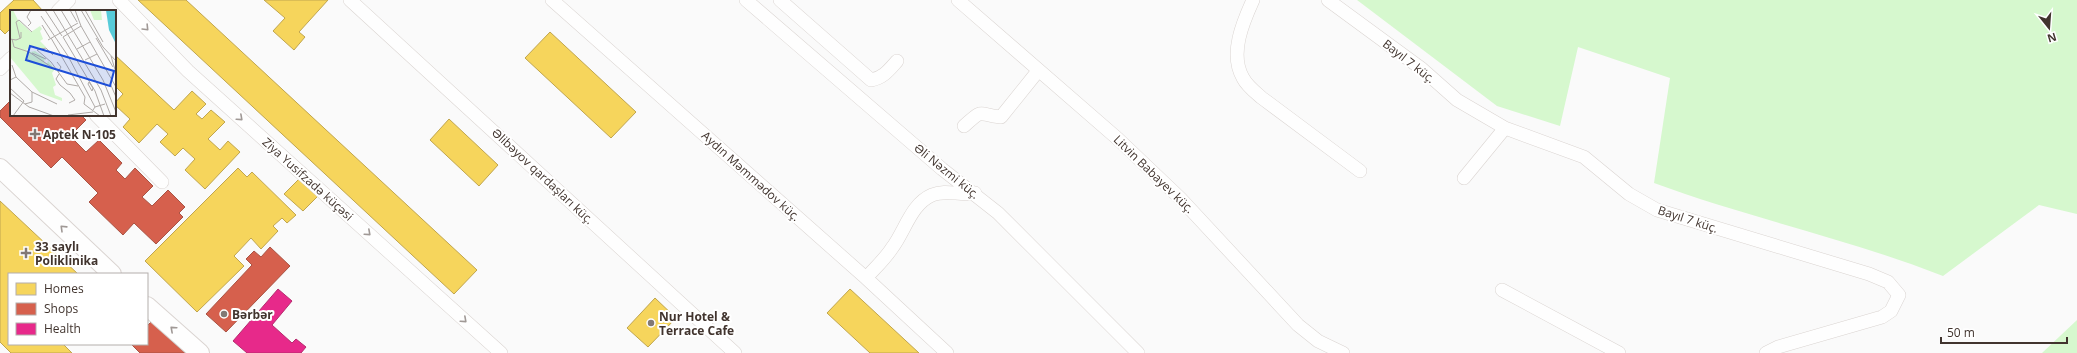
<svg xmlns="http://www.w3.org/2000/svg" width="2077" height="353" viewBox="0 0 2077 353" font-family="'Open Sans',sans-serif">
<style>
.green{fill:#d6f8ce}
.homes{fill:#f6d55c;stroke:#c0a54e}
.shops{fill:#d6604d;stroke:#a95344}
.health{fill:#e7298a;stroke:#b52c6e}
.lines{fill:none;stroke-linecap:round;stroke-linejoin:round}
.street-casing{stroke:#dad4d1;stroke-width:14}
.secondary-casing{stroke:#dad4d1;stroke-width:20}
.street{stroke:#fefefe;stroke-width:13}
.secondary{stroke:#fefefe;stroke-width:18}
.oneway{stroke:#a09996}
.poi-dot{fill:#827975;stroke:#fff;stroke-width:1.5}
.labels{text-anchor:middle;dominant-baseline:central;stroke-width:4;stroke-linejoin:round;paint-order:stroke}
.street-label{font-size:12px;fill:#41342e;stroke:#fff}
.poi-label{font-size:12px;font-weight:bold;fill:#41342e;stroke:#fff;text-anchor:start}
.inset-road{fill:none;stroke:#b0aba8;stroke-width:1}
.view{fill:#1d4ed8;fill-opacity:0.15;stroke:#1d4ed8;stroke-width:2}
.inset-edge{fill:none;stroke:#41342e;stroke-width:2}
</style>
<rect width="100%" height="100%" fill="#fafafa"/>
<!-- green -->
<path class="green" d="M1357 0H2077V214L2039 205 1943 276C1849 239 1749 218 1654 183L1670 78 1578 47 1560 126 1497 106Z
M2077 320V353H2042Z"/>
<!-- homes -->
<path class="homes" d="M14 0H33L43 11H11V28L5 34 0 29V13Z
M138 0H186L477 270 454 294Z
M264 0H328L299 32 305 37 294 50 273 31 285 18Z
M550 32 636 112 611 138 525 58Z
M115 55 174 110 192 91 206 104 196 114 202 119 211 110 225 122 208 139 220 150 228 141 240 152 205 189 185 170 195 159 183 148 175 156 160 142 168 134 157 124 139 143 123 127 130 119 115 105V103L123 94 115 86Z
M449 119 498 165 479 186 430 140Z
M238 168 247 177 252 172 296 215 287 223 282 218 273 226 278 231 261 249 251 238 234 256 244 266 197 312 145 261Z
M299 179 318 196 303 211 284 194Z
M0 201 78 274H9V344H63L72 353H11L0 342Z
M850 289 919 353H870L827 313Z
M655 298 676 318 648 347 627 328Z"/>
<!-- shops -->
<path class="shops" d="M11 100V115H53L55 117 57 115H81L86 120 70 136 86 152 99 140 122 163 116 170 125 179 135 168 153 186 142 197 152 206 168 190 185 207 179 213 183 217 156 244 134 223 123 235 89 202 98 193 62 157 51 168 0 117V111Z
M270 247 290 266 226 332 206 314 252 265 246 259 254 251 261 257Z
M151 322 185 353H140L131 344H147V326Z"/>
<!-- health -->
<path class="health" d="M278 289 292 301 272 325 292 343 296 339 306 347 301 353H247L233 341Z"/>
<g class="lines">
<defs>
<path id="street" d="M119 0 188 71 501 353
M350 0 735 353
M552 0 866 278 947 353
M746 0 942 169 998 213 1138 353
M780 0 871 80C883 78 889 70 897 61
M958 0 1118 139 1180 198 1298 325 1318 341 1343 353
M1253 0C1243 22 1229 54 1243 78 1247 86 1255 92 1262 98L1360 171
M1328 0 1422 69 1457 100 1505 128 1584 157 1629 194 1657 210 1869 274 1888 282 1899 295 1891 311 1882 317 1778 347 1766 353
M58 11 69 0
M0 69 11 58
M96 115 162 182
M964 126C985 107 977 115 1001 117L1038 71
M1464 178 1505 128
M866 278C875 268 885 259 892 248 905 231 911 204 932 195 946 189 960 196 975 193
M1502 290 1619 353"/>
<path id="secondary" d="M0 168 112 274
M147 306 200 353"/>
</defs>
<!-- street casing -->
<use href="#street" class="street-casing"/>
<!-- secondary casing -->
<use href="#secondary" class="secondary-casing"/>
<!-- street -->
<use href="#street" class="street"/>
<!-- secondary -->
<use href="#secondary" class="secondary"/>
</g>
<!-- one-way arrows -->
<defs><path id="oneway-chevron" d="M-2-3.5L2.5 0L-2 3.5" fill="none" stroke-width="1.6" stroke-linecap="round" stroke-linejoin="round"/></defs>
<g class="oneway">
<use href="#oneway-chevron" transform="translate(146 28) rotate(46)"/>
<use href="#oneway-chevron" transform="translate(240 118) rotate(42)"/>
<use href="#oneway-chevron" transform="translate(63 228) rotate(-136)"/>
<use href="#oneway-chevron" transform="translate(368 233) rotate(42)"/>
<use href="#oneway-chevron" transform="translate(464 320) rotate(42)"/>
<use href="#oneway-chevron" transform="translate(173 329) rotate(-138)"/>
</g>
<!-- markers -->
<g class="poi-dot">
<path d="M33 128h4v4h4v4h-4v4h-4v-4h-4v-4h4z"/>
<path d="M24 247h4v4h4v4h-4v4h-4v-4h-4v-4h4z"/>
<circle cx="224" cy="314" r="4"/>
<circle cx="651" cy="323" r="4"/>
</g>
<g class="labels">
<!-- street labels -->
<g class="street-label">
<text transform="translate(1409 61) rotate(38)">Bayıl 7 küç.</text>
<text transform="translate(947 171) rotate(39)">Əli Nəzmi küç.</text>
<text transform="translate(1154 174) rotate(44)">Litvin Babayev küç.</text>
<text transform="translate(543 176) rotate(43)">Əlibəyov qardaşları küç.</text>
<text transform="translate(751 176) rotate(42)">Aydın Məmmədov küç.</text>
<text transform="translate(308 179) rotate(42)">Ziya Yusifzadə küçəsi</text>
<text transform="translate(1688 219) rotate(18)">Bayıl 7 küç.</text>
</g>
<!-- poi labels -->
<g class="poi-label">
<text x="43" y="134">Aptek N-105</text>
<text x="35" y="246">33 saylı<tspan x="35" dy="14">Poliklinika</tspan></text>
<text x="232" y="314">Bərbər</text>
<text x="659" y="316">Nur Hotel &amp;<tspan x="659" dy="14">Terrace Cafe</tspan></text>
</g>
</g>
<!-- overview -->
<g transform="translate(10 10)">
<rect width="106" height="106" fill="#fafafa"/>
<path d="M3 0 8 10 21 22 30 16 32 19 30 21 33 29 30 31 36 37 34 39 22 36 16 40 20 42 25 41 35 48 34 52 37 54 38 51 45 59 42 63 46 75 43 77 45 85 52 88V91L30 83 0 47V1ZM80 0H91L92 10H84Z" fill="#d6f8ce"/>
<path d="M96 0H106V34L99 20Z" fill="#57cbd9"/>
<path class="inset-road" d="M35 0 52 26M43 0 91 80 101 106M51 0 93 70 106 102M60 0 67 12M65 0 71 16 106 77M71 0 93 37 106 51M75 0 93 32M31 6 58 46 85 97M32 15 40 28M18 16 21 13 17 7 21 0M71 16 53 27 85 81 94 106M10 28 6 12 9 10 22 22M41 28 75 87 74 94M86 28 103 57M0 29 6 30 11 28V22M2 29 4 37 19 42 46 60M38 30 68 13M67 39 80 32M22 43 36 49M43 45 36 38 27 40 41 52 57 74 68 76M101 46 106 63M75 50 87 44M47 52 51 57 48 62M49 64 46 69 50 75 60 83 65 90 59 93M6 67 22 82V92L15 94M0 70 6 67 2 55M79 72 83 78 82 81 78 74ZM100 73 106 87M0 78 14 91 3 106M22 82 47 94M0 83 19 97 44 106M74 94 90 106M83 100 85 97 95 94M58 105 83 102"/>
<path class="view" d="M20 36 104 61 100 76 16 50Z"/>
<rect width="106" height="106" class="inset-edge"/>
</g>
<!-- legend -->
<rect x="8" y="273" width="140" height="72" fill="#ffffff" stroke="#b3aeab"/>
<rect x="16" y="283" width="20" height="12" fill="#f6d55c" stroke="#b3aeab"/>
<text x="44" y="293" font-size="12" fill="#41342e">Homes</text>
<rect x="16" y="303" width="20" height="12" fill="#d6604d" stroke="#b3aeab"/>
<text x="44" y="313" font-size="12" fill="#41342e">Shops</text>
<rect x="16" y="323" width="20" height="12" fill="#e7298a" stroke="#b3aeab"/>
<text x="44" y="333" font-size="12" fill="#41342e">Health</text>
<!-- north arrow -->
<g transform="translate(2049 28) rotate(163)" stroke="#ffffff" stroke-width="3" paint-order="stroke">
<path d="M0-3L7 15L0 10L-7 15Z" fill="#41342e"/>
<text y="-6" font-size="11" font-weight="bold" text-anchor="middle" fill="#41342e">N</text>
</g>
<!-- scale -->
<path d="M1941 337v6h126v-6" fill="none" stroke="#41342e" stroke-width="2"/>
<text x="1947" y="337" font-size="12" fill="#41342e" stroke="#ffffff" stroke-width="3" paint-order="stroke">50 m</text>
</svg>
